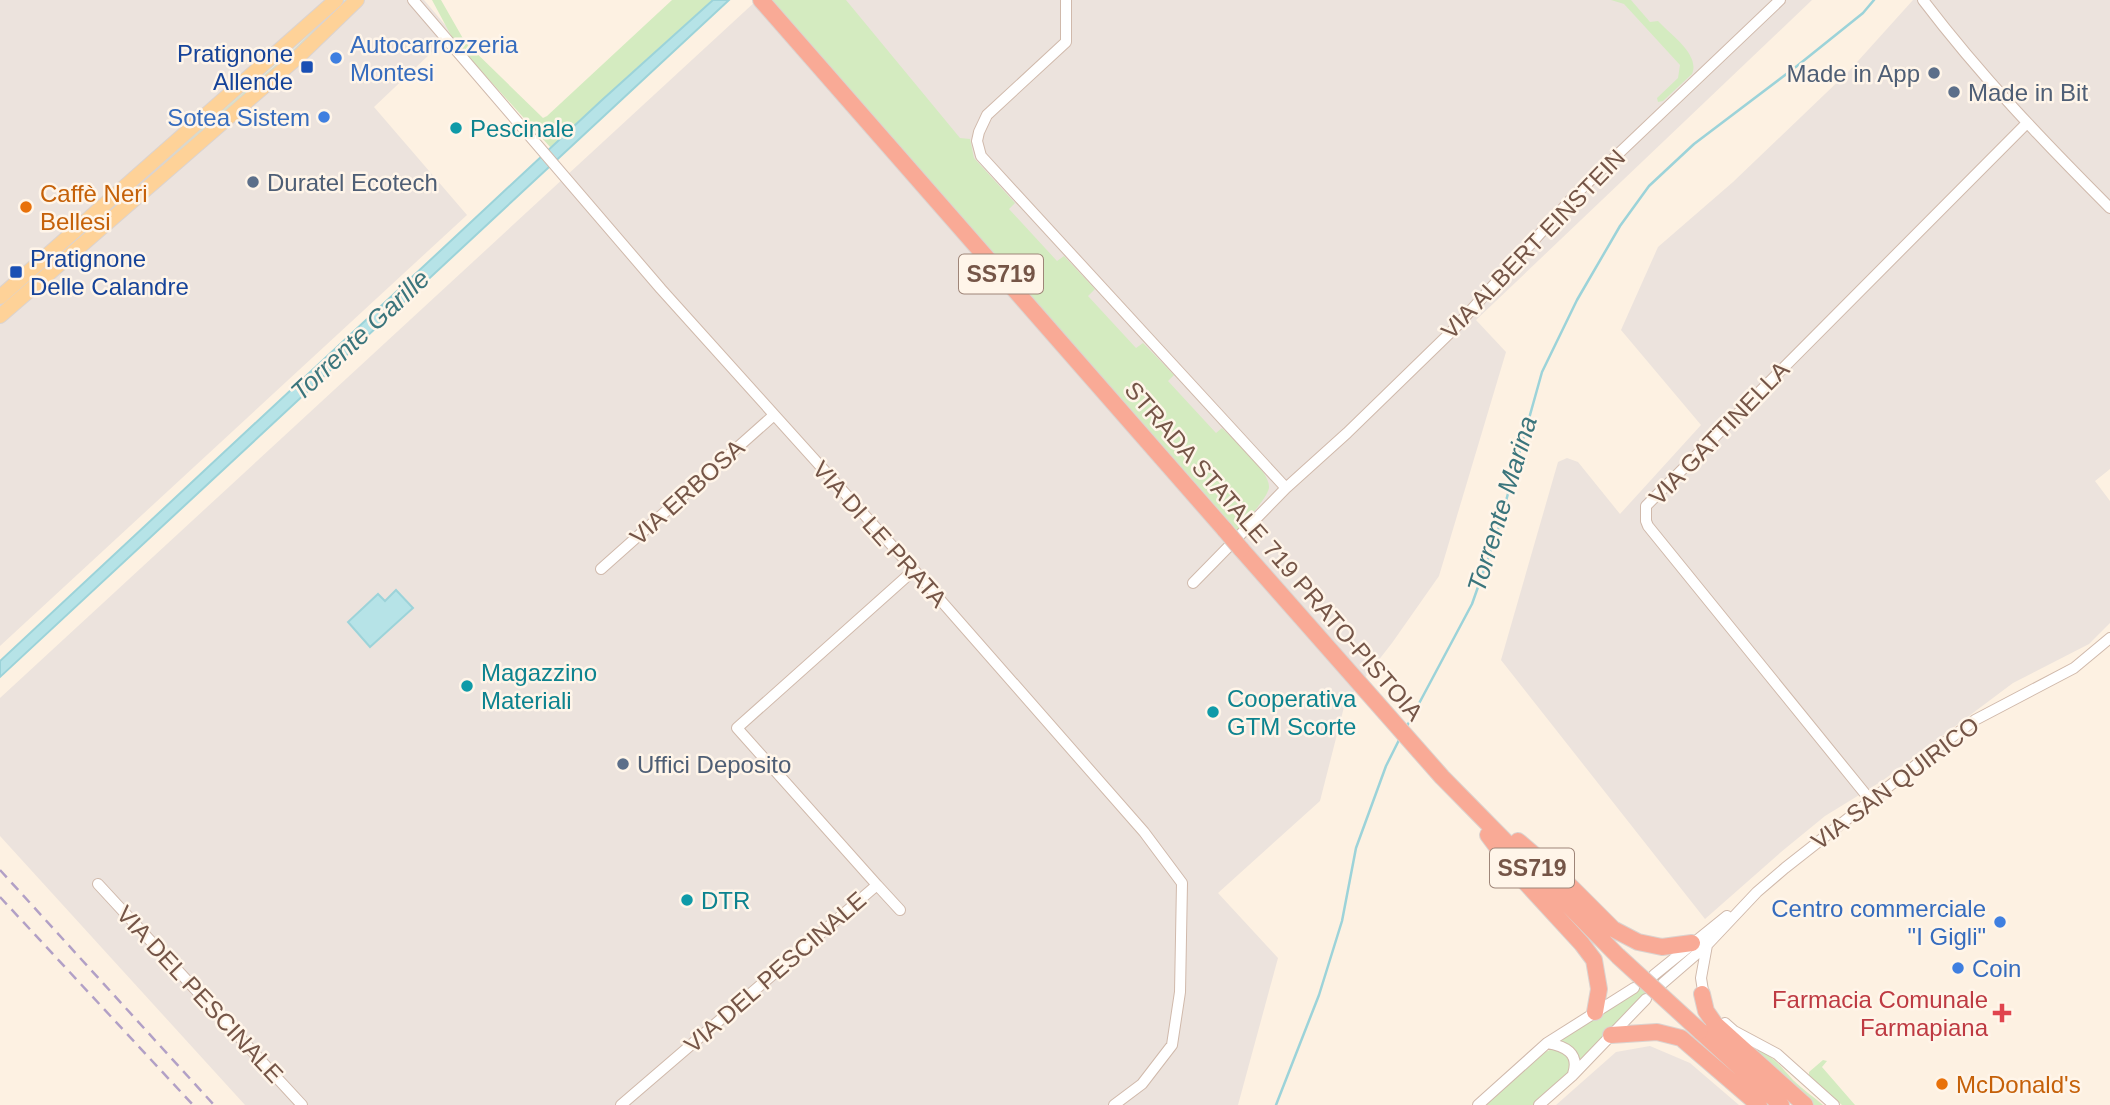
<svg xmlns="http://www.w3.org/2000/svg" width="2110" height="1105" viewBox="0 0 2110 1105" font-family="Arial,sans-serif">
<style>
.industrial{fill:#ece3dd}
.green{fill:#d4ebc0}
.water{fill:#b6e3e7;stroke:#9cd3d9;stroke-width:2}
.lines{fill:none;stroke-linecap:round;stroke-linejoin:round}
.stream{stroke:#9cd3d9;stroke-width:2.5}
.minor-casing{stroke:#d0b9ab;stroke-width:12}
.major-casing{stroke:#dbd3cf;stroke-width:16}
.highway-casing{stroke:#dbd3cf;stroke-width:18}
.minor{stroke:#fff;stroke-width:10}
.major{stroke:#fed298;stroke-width:14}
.highway{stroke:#f9aa96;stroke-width:16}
.rail{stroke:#b2a0c6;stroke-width:2.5;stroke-dasharray:10 7;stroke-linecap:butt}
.highway-bridge-casing{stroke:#dbd3cf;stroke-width:18;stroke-linecap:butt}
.highway-bridge{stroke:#f9aa96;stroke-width:16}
.shop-dot{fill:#3f7fe0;stroke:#fff5e9;stroke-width:2.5}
.transit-dot{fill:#1a4fb4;stroke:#fff5e9;stroke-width:2.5}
.service-dot{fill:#5c6f8a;stroke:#fff5e9;stroke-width:2.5}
.culture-dot{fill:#0f9aa8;stroke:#fff5e9;stroke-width:2.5}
.food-dot{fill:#e8710a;stroke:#fff5e9;stroke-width:2.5}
.health-dot{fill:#e0444e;stroke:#fff5e9;stroke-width:2.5}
.labels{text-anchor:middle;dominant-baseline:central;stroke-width:5;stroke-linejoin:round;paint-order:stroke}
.shield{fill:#fff5e9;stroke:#9e8578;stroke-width:2}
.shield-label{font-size:23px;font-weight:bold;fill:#755547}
.shop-label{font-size:24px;fill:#366cbe;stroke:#fff5e9;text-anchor:start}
.transit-label{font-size:24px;fill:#164399;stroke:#fff5e9;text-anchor:end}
.service-label{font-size:24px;fill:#4e5e75;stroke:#fff5e9;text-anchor:start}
.culture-label{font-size:24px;fill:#0d838f;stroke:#fff5e9;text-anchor:start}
.food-label{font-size:24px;fill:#c56008;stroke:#fff5e9;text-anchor:start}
.street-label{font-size:24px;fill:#755547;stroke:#fff5e9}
.health-label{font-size:24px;fill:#be3a42;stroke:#fff5e9;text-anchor:end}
.water-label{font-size:26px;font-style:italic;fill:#3b757c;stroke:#fff5e9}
</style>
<rect width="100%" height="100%" fill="#fdf1e2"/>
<!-- industrial -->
<path class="industrial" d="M0 0H424L452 33 374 107 467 215 0 646Z
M757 0H1812L1476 320 1506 352 1439 576 1392 643 1345 703 1320 801 1218 893 1278 958 1238 1105H245L0 836V698Z
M1913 0H2110V469L2095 481 2110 501V623L2089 644 2013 683 1882 781 1825 816 1781 852 1705 919 1501 660 1558 462 1567 458 1578 462 1620 514 1701 425 1621 330 1658 247 1733 182 1849 71Z
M1650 1046 1690 1063 1739 1105H1556L1616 1052Z"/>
<!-- green -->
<path class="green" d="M345 0H349L317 33 144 183 141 181 291 52Z
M432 0H441L465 42 543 118 547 116 672 0H713L551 148 454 41Z
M772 0H846L960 138 970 139 974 158 1015 203 1009 209 1057 261 1064 256 1095 289 1088 296 1136 348 1143 343 1174 375 1168 381 1216 433 1222 428C1234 440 1271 472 1269 488 1267 498 1247 520 1240 528L1236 530 1233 526Z
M1611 0H1631L1650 22 1658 21 1662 25C1674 37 1700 56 1692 74L1663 101 1658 102 1657 98 1678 78 1680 65 1624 4Z
M1661 975 1662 977 1579 1065 1572 1047 1558 1040Z
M1555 1048 1560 1049 1571 1059 1568 1074 1533 1105H1484L1545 1052Z
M1755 1049C1773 1055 1781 1067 1793 1080 1802 1089 1814 1097 1823 1105H1812L1753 1050Z
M1823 1060 1827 1061 1822 1067 1855 1105H1842L1809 1077V1072Z"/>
<!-- water -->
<path class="water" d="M713 0H729L0 677V661L602 100Z
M396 590 413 608 370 647 348 622 378 594 385 601Z"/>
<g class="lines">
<!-- stream -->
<path class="stream" d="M1407 726 1472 604 1497 533 1542 372 1577 300 1620 226 1649 186 1694 144 1797 66 1863 13 1874 0
M1276 1105 1319 995 1342 921 1356 848 1386 766 1400 738"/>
<defs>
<path id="minor" d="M413 0 661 289 914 570 1144 832 1182 883 1180 992 1172 1045 1142 1084 1114 1105
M1066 0V42L987 115 979 132 977 141 981 156 1286 488
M1923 0C1980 75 2043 141 2110 208
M601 569 774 415
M1193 583 1286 488 1347 433 1454 329 1574 196 1780 0
M1871 801 1648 526 1646 521V506L2026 124
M98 884 302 1105
M877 885 900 910
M1654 975 1727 916
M1663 983 1707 945 1757 892 1785 868 1944 743 1975 720 2074 668 2110 638
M1704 997 1701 978 1707 945
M1725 1023 1734 1031 1777 1054 1834 1105
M1547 1043C1565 1046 1580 1053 1573 1074
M621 1105 877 885 737 728 914 570
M1478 1105 1547 1043 1634 988
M1539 1105 1572 1076 1646 999"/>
<path id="major" d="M0 297 336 0
M0 316 298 57 357 0"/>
<path id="highway" d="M761 0 1225 530
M1241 549 1442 777 1618 956
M1488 835 1514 870 1582 944 1594 960 1599 989 1595 1012
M1518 841 1566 882 1613 929 1638 942 1662 947 1692 943
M1702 994 1706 1011 1715 1024 1805 1105
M1700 1031 1781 1105
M1611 1035 1657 1032 1681 1038 1759 1105"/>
</defs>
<!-- minor casing -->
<use href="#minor" class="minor-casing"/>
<!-- major casing -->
<use href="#major" class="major-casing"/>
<!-- highway casing -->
<use href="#highway" class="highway-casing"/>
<!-- minor -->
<use href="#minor" class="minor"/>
<!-- major -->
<use href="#major" class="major"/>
<!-- highway -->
<use href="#highway" class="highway"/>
<!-- rail -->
<path class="rail" d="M0 870 214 1105
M0 897 193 1105"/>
<defs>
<path id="highway-bridge" d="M1225 530 1241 549
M1618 956 1700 1031"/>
</defs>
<!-- highway-bridge casing -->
<use href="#highway-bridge" class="highway-bridge-casing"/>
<!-- highway-bridge -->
<use href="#highway-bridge" class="highway-bridge"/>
</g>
<!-- markers -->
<g class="shop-dot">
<circle cx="336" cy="58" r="7"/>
<circle cx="324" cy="117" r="7"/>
<circle cx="2000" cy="922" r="7"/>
<circle cx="1958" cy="968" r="7"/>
</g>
<g class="transit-dot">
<rect x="300" y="60" width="14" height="14" rx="3.5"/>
<rect x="9" y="265" width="14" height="14" rx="3.5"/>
</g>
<g class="service-dot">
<circle cx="1934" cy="73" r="7"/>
<circle cx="1954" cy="92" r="7"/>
<circle cx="253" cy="182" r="7"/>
<circle cx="623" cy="764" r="7"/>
</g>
<g class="culture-dot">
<circle cx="456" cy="128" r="7"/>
<circle cx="467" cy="686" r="7"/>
<circle cx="1213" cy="712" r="7"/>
<circle cx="687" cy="900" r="7"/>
</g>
<g class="food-dot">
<circle cx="26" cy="207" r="7"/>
<circle cx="1942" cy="1084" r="7"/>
</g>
<path class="health-dot" d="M1998.5 1002.5h7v7h7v7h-7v7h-7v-7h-7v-7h7z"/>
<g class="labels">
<!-- shield labels -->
<g class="shield">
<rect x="959" y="254.5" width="84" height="39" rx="5"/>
<rect x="1490" y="848.5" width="84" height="39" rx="5"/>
</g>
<g class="shield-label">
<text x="1001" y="274">SS719</text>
<text x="1532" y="868">SS719</text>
</g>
<!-- shop labels -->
<g class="shop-label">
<text x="350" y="44">Autocarrozzeria<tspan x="350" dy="28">Montesi</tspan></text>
<text x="310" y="117" text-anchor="end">Sotea Sistem</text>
<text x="1986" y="908" text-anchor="end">Centro commerciale<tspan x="1986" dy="28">"I Gigli"</tspan></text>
<text x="1972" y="968">Coin</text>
</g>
<!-- transit labels -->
<g class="transit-label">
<text x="293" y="53">Pratignone<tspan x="293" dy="28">Allende</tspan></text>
<text x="30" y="258" text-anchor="start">Pratignone<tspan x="30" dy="28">Delle Calandre</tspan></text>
</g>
<!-- service labels -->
<g class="service-label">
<text x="1920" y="73" text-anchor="end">Made in App</text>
<text x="1968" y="92">Made in Bit</text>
<text x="267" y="182">Duratel Ecotech</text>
<text x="637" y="764">Uffici Deposito</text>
</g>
<!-- culture labels -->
<g class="culture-label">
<text x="470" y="128">Pescinale</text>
<text x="481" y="672">Magazzino<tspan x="481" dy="28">Materiali</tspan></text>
<text x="1227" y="698">Cooperativa<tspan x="1227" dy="28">GTM Scorte</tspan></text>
<text x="701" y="900">DTR</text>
</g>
<!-- food labels -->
<g class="food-label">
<text x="40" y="193">Caffè Neri<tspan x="40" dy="28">Bellesi</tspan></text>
<text x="1956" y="1084">McDonald's</text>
</g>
<!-- street labels -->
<g class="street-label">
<text transform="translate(1533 244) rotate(-46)">VIA ALBERT EINSTEIN</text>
<text transform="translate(1719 433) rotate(-46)">VIA GATTINELLA</text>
<text transform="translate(687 492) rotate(-42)">VIA ERBOSA</text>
<text transform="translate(880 534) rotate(48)">VIA DI LE PRATA</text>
<text transform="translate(1274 551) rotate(49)">STRADA STATALE 719 PRATO-PISTOIA</text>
<text transform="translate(1895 783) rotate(-37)">VIA SAN QUIRICO</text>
<text transform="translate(775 972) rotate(-41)">VIA DEL PESCINALE</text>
<text transform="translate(200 994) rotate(47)">VIA DEL PESCINALE</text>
</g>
<!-- health labels -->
<g class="health-label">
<text x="1988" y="999">Farmacia Comunale<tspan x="1988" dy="28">Farmapiana</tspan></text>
</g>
<!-- water labels -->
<g class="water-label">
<text transform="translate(360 335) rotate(-43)">Torrente Garille</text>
<text transform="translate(1502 504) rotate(-73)">Torrente Marina</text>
</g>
</g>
</svg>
